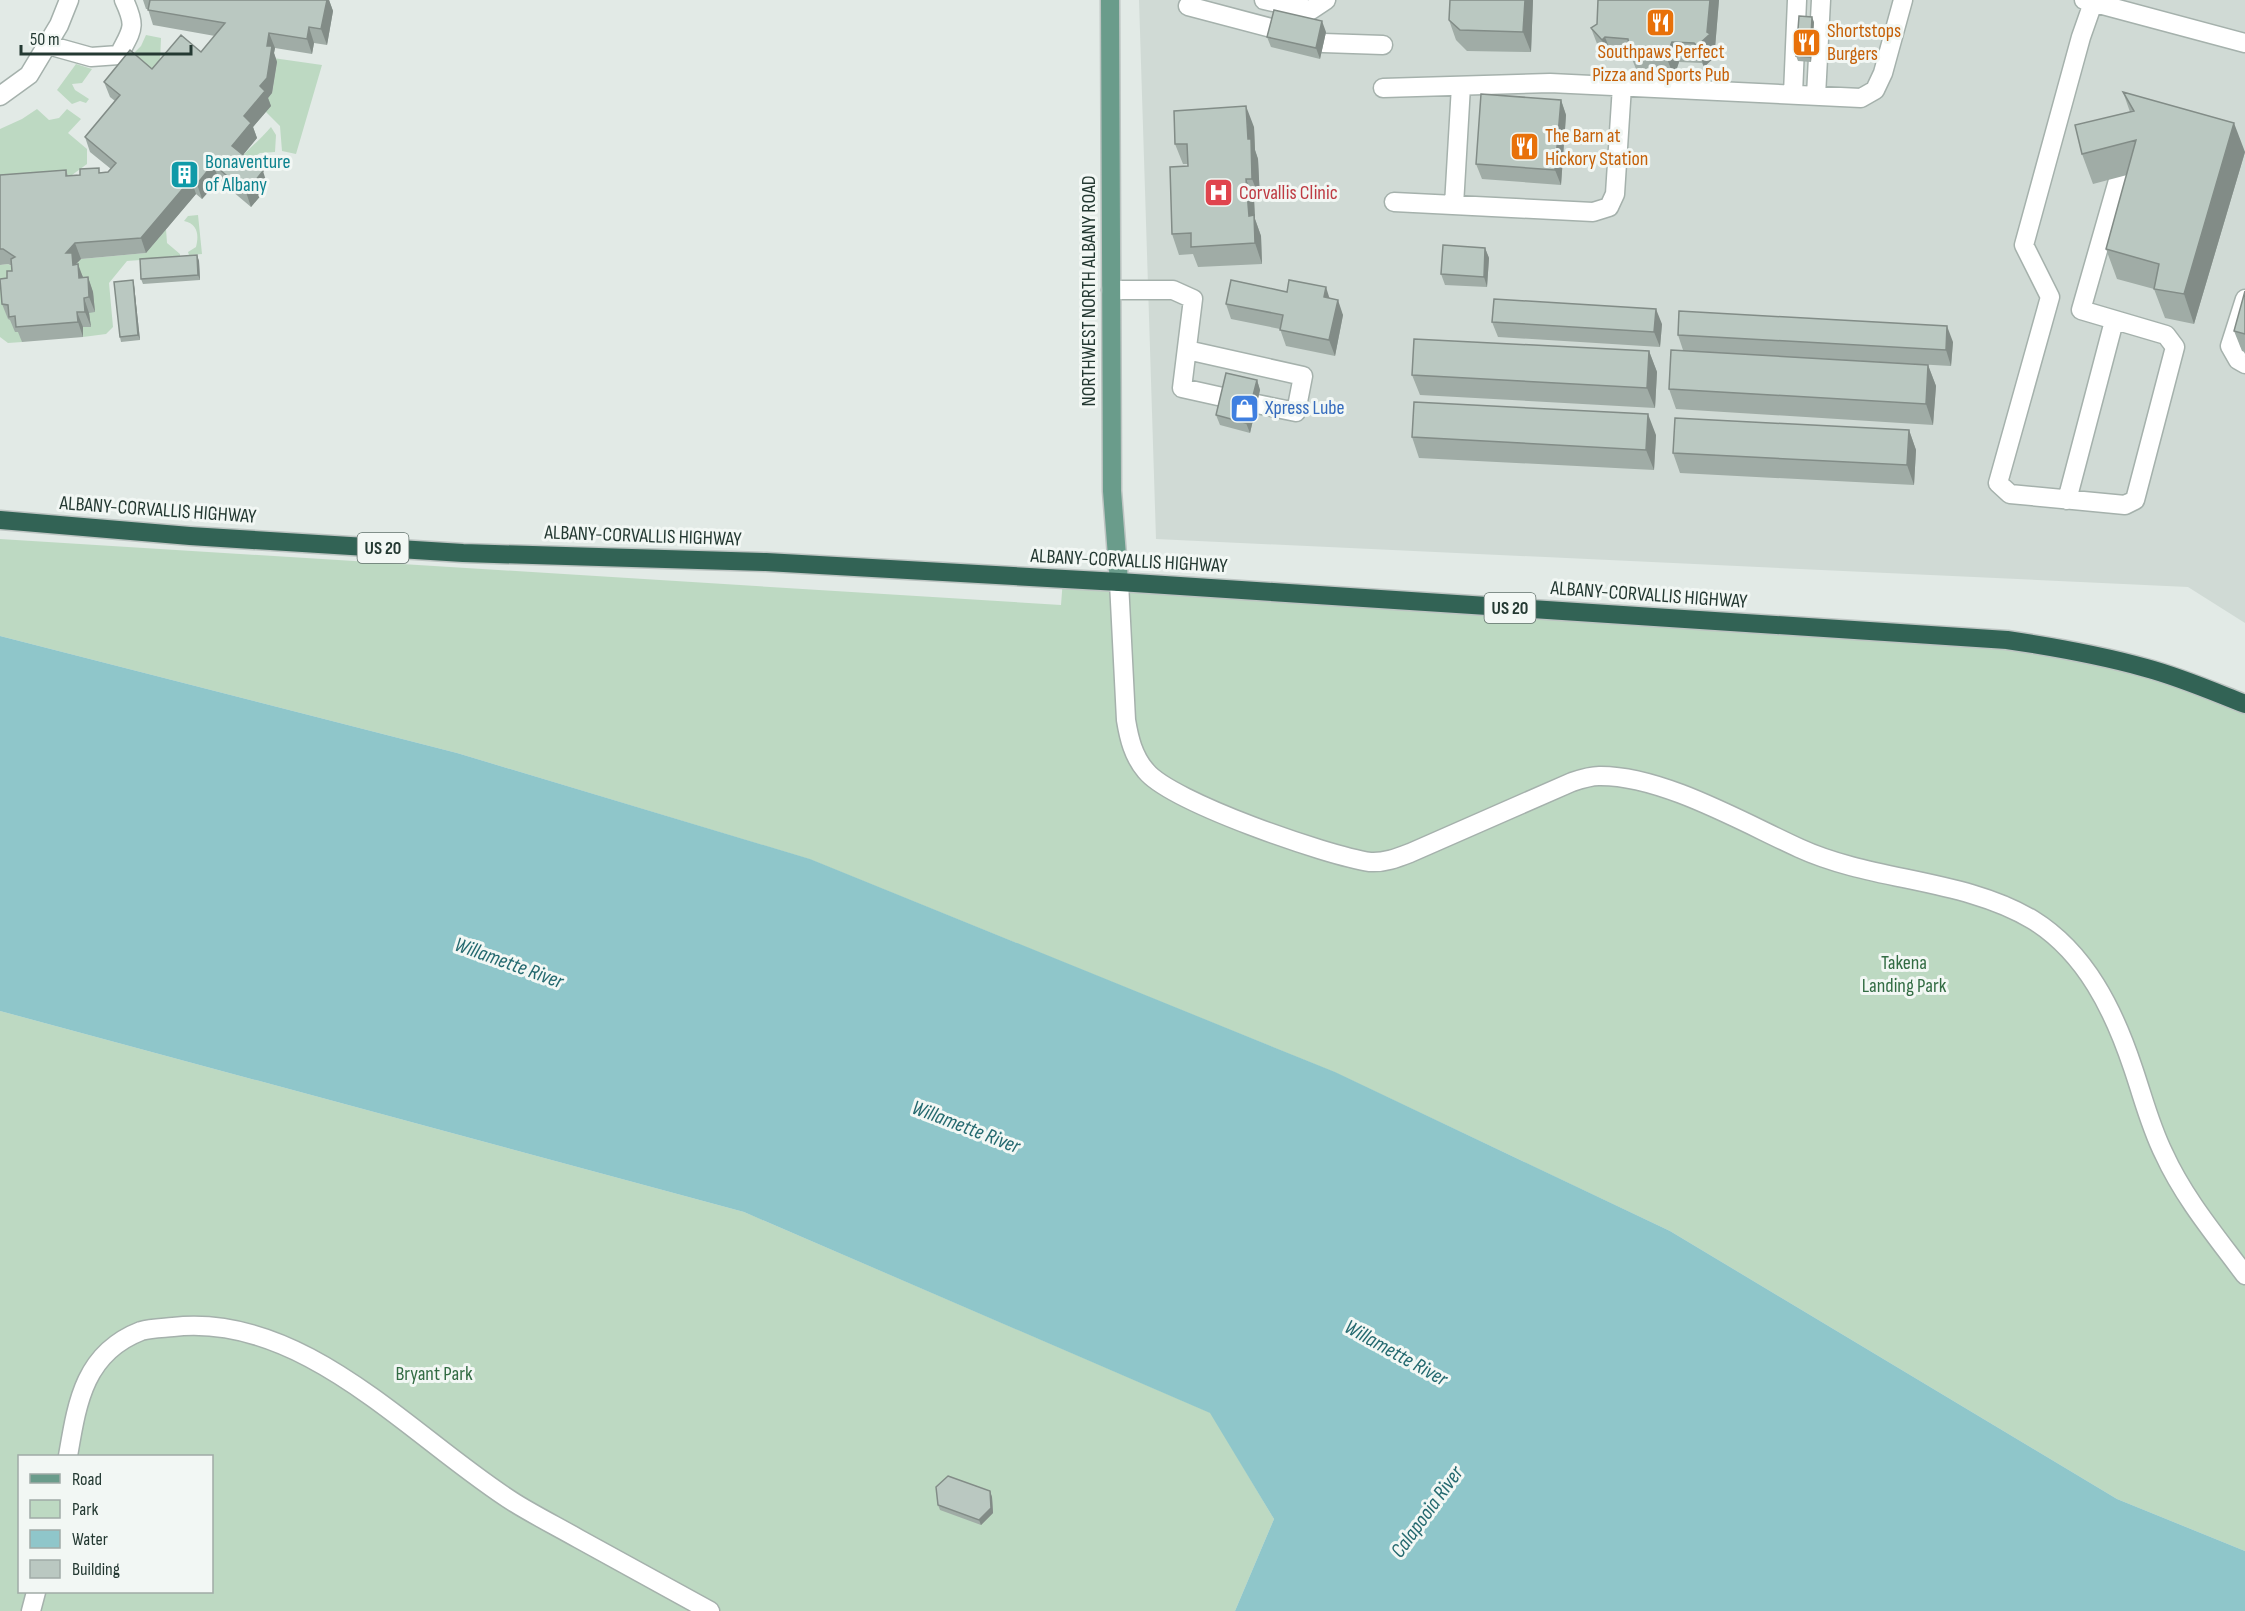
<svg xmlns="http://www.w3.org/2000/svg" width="2245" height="1611" viewBox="0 0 2245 1611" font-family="'Sofia Sans Condensed',sans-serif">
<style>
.built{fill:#d0dad5}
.green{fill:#bdd9c2;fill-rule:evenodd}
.water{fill:#8fc6ca}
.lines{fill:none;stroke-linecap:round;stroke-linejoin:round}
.minor-casing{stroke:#a5b1ac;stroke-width:21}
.major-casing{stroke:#bdc4c2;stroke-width:21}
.highway-casing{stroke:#bdc4c2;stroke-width:21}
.minor{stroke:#fff;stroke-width:18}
.major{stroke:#6a9c8b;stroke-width:18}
.highway{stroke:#326355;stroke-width:18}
.wall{fill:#a0aca6}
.shaded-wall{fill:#828c87}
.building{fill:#bac8c1;stroke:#828c87;stroke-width:1.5}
.labels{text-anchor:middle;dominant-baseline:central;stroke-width:6;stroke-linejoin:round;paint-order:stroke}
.shield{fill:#f2f7f4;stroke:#62726c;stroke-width:1.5}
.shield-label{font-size:18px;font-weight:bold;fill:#243932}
.food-label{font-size:20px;fill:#c56008;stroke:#f2f7f4;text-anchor:start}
.culture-label{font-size:20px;fill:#0d838f;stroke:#f2f7f4;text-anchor:start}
.health-label{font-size:20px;fill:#be3a42;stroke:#f2f7f4;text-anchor:start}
.street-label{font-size:20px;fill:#243932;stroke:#f2f7f4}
.shop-label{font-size:20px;fill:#366cbe;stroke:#f2f7f4;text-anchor:start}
.park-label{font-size:20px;fill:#326c43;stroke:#f2f7f4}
.water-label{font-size:21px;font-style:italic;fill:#24696f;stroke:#f2f7f4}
</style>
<rect width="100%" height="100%" fill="#e2eae6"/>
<!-- built -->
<path class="built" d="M1139 0H2245V623L2188 587 1156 539Z"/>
<!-- green -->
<path class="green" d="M146 35 161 38 160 62 152 72 132 55 141 46Z
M273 58 322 65 296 154 282 151 280 126 266 112 265 101 272 93 277 62Z
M76 64 92 69 82 83 72 84 75 90 89 99 86 103 80 101 72 104 57 90Z
M37 109 49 120 59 118 67 109 81 119 68 133 87 149V164L72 175 28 176 0 184V129L22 119Z
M271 127 276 135 275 152 260 153 242 165 238 161C249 148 260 140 271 127Z
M198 215 202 254 189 255 188 252 196 247C199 235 198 224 184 221L188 216Z
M166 229 167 243 180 254V257L127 261 109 283 113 327 106 334 83 337 72 269 81 259 146 253Z
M8 264 21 273 14 320 21 332 22 342 8 343 0 337V265Z
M0 539 1061 605 1063 579 2007 640 2147 668 2245 710V1551L2117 1499 1670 1231 1334 1072 809 859 457 753 0 636Z
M0 1011 744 1212 1211 1413 1274 1519 1235 1611H0ZM20 1456H212V1592H20Z"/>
<!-- water -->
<path class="water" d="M0 636 457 753 810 859 1335 1072 1670 1231 2117 1499 2245 1551V1611H1235L1274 1519 1210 1413 744 1212 0 1011Z"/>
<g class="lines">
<defs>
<path id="minor" d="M1264 0 1311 10 1326 0
M2084 0 2245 43
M2094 0 2081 37 2024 245 2050 297 1998 483 2010 494 2125 505 2135 500 2175 347 2166 335 2081 310 2119 177
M1188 6 1275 29
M1323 43 1383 45
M48 45 91 57 119 55C132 29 137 28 124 0
M1383 88 1550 83 1861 98 1875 90 1883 73 1903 0
M1793 94 1797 0
M0 96 29 75 59 25 69 0
M1816 96 1821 0
M1394 202 1593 212 1609 207 1615 194 1622 86
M1454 205 1461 86
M1111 290H1173L1193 299 1182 388 1227 398
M2245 299 2230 346 2238 360 2245 364
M1187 350 1303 376 1296 412 1257 404
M2067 500 2114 321
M1119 582 1126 720C1129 738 1133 756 1146 771 1171 802 1328 856 1370 862 1384 863 1397 858 1410 853L1572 782C1581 779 1590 776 1599 776 1661 775 1742 822 1799 848 1873 882 1963 878 2033 920 2086 953 2114 1011 2133 1068 2143 1097 2150 1126 2164 1154 2184 1198 2216 1236 2245 1275
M68 1456C77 1403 84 1353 141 1331 151 1328 163 1328 173 1327 305 1312 413 1439 515 1503 536 1516 558 1527 579 1539 622 1563 666 1587 710 1611
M31 1611 36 1592"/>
<path id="major" d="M1110 0 1112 491 1119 582"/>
<path id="highway" d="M0 520 190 536 463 553 766 562 1119 582 2007 640C2054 647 2100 655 2146 668 2180 677 2212 691 2245 704"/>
</defs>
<!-- minor casing -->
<use href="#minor" class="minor-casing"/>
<!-- major casing -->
<use href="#major" class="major-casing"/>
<!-- highway casing -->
<use href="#highway" class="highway-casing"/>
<!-- minor -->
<use href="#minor" class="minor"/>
<!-- major -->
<use href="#major" class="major"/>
<!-- highway -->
<use href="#highway" class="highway"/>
</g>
<!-- wall -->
<path class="wall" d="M143 0H329L333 11 327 45 314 43 312 54 275 48 274 53 277 62 272 93 268 98 271 106 253 127 257 138 243 155 268 187 251 207 219 180 202 199 196 194 146 253 81 259 76 264 83 277H88L93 292 95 312 89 313 91 327H83V337L22 342 18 332H15L10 320 8 319 2 304 7 278 12 271V266L8 264 0 265V175L66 170 68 176 108 172 111 169 90 152 85 137 115 101 110 97 104 82 152 69 201 52 215 36 153 25 148 9H146Z
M1533 0 1531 52 1467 51 1456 40 1449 20Z
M1598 0H1719L1715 48 1717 55 1704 67 1702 63 1679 62 1674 77 1638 74 1632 59 1613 58 1609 61 1599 49 1591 28 1597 24Z
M1814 22 1811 62 1798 61 1796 56Z
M1326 32 1320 59 1271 47 1267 37Z
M2123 92 2245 152 2194 324 2165 318 2154 289 2117 279 2106 249 2127 175 2093 184 2082 154 2130 112Z
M1561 100 1566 115 1561 185 1482 179 1476 164Z
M1254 127 1255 150 1258 159 1260 199H1254L1255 219 1261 236 1262 264 1198 267 1193 254 1179 255 1172 234 1188 166V164H1183L1175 144Z
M1485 248 1489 258 1487 287 1445 285 1441 274Z
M197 255 199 261 200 280 143 284 141 279Z
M133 280 134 285 140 340 121 342 120 337Z
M2245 291V352L2242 351 2234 331Z
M1287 292 1330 298 1343 315 1335 356 1286 346 1280 329 1231 319 1226 304Z
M1492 322 1662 324 1660 347 1498 337Z
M1678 335 1953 342 1951 366 1720 353 1928 365 1936 386 1933 425 1676 409 1669 389 1683 350Z
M1649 351 1657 372 1655 408 1420 395 1412 375Z
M1257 380 1260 390 1250 433 1220 425 1216 415Z
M1909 430 1916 450 1914 485 1680 473 1673 453Z
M1656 435 1654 470 1419 458 1412 437Z
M990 1491 992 1497 993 1513 981 1525 940 1510 938 1505Z"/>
<!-- shaded-wall -->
<path class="shaded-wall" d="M327 0H329L333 11 327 45 321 29Z
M1525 0H1533L1531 52 1523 32Z
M1710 0H1719L1715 48 1717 55 1704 67 1697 46 1707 32Z
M1812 17 1814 22 1811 62 1810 57Z
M1322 21 1326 32 1320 59 1316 48Z
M309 27 314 43 312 54 307 39Z
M269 33 275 48 274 53 277 62 272 93 268 98 271 106 253 127 257 138 238 161 232 146 244 116 260 86Z
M1605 37 1613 58 1609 61 1602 40Z
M1672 42 1679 62 1674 77 1666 56Z
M1561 100 1566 115 1561 185 1555 170Z
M1246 106 1254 127 1255 150 1258 159 1260 199 1252 179 1248 139Z
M2234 123 2245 152 2194 324 2184 294Z
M213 164 219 180 202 199 197 184Z
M263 171 268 187 251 207 246 192Z
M191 179 196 194 146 253 141 238Z
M1246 179 1254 199 1255 219 1261 236 1262 264 1255 243 1249 216Z
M75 243 81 259 76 264 78 268 79 280 66 253Z
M1485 248 1489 258 1487 287 1484 277Z
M197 255 199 261 200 280 198 275Z
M78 264 84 280 79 278Z
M88 277 93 292 95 312 89 297Z
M133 280 134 285 140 340 138 335Z
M1326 287 1331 303 1324 297Z
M84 298 89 313 91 327 85 312Z
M1338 300 1343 315 1335 356 1329 340Z
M1656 309 1662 324 1660 347 1654 332Z
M77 312 83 327V337L78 322Z
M1947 326 1953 342 1951 366 1946 350Z
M1649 351 1657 372 1655 408 1647 388Z
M1928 365 1936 386 1933 425 1926 404Z
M1257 380 1260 390 1250 433 1246 423Z
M1648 414 1656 435 1654 470 1646 450Z
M1909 430 1916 450 1914 485 1907 465Z
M990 1491 992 1497 993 1513 981 1525 979 1520Z"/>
<!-- building -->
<path class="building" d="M150 0H327L321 29 309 27 307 39 269 33 267 46H272L267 78 260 86 265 91 244 116 251 123 232 146 263 171 246 192 213 164 197 184 191 179 141 238 75 243 66 253H72L73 265 78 264 79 278 88 277 89 297 84 298 85 312H77L78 322 16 327 15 316 9 317 8 305 2 304 0 279 7 278V271H12L11 259 15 257 3 249H0V175L66 170V176L80 175V169L99 168V173L108 172 116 163 85 137 120 95 104 82 130 50 152 69 181 35 201 52 225 23 148 10Z
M1450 0H1525L1523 32 1460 30 1449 20Z
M1598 0H1710L1707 32 1710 34 1697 46 1694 43 1672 42 1666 56 1630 54 1628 39 1605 37 1602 40 1591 28 1597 24Z
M1274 10 1322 21 1316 48 1267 37Z
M1799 16 1812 17 1810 57 1796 56Z
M2123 92 2234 123 2184 294 2154 289 2159 264 2106 249 2136 140 2082 154 2075 125 2134 111Z
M1481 94 1561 100 1555 170 1476 164Z
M1246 106 1248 139H1251L1252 179H1246L1249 216 1254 215 1255 243 1191 247V233L1172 234 1170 167 1188 166 1187 144H1175L1174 111Z
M1443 245 1485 248 1484 277 1441 274Z
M197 255 198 275 141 279 140 259Z
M133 280 138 335 120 337 114 282Z
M1231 280 1287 292 1289 280 1326 287 1324 297 1338 300 1329 340 1280 330 1283 315 1226 304Z
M2245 291V334L2234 331Z
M1494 299 1656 309 1654 332 1492 322Z
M1679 311 1947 326 1946 350 1678 335Z
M1414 339 1649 351 1647 388 1412 375Z
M1671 350 1928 365 1926 404 1669 389Z
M1226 373 1257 380 1246 423 1216 415Z
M1414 402 1648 414 1646 450 1412 437Z
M1675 418 1909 430 1907 465 1673 453Z
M948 1476 990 1491 991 1508 979 1520 938 1505 936 1487Z"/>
<!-- icons -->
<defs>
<symbol id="restaurant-square" viewBox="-11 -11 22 22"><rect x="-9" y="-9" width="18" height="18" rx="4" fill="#e8710a" stroke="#f2f7f4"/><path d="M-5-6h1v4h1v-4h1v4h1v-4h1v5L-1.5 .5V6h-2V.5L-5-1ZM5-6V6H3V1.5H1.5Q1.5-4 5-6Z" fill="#fff"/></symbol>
<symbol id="building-square" viewBox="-11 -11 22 22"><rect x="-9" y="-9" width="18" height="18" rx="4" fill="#0f9aa8" stroke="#f2f7f4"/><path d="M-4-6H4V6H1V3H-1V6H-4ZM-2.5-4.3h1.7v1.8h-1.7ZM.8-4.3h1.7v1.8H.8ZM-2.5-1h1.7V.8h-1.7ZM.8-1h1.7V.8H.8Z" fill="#fff"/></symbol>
<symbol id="hospital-square" viewBox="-11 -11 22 22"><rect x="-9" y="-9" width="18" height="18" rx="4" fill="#e0444e" stroke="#f2f7f4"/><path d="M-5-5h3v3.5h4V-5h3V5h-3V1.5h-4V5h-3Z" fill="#fff"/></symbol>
<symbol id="shop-square" viewBox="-11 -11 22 22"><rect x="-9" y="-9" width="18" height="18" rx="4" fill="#3f7fe0" stroke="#f2f7f4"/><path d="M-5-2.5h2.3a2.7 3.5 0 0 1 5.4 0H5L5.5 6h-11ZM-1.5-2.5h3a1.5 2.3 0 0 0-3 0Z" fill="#fff"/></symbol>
</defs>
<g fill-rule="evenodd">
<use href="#restaurant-square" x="1644" y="6" width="33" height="33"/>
<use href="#restaurant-square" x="1790" y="26" width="33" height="33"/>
<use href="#restaurant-square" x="1508" y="130" width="33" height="33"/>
<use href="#building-square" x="168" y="158" width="33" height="33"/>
<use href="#hospital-square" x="1202" y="176" width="33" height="33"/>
<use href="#shop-square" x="1228" y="392" width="33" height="33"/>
</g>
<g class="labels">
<!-- shield labels -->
<g class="shield">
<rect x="357.5" y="533" width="51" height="30" rx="4.5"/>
<rect x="1484.5" y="593" width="51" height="30" rx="4.5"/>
</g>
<g class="shield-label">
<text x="383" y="548">US 20</text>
<text x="1510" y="608">US 20</text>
</g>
<!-- food labels -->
<g class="food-label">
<text x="1827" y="31">Shortstops<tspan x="1827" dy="23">Burgers</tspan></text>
<text x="1661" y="52" text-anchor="middle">Southpaws Perfect<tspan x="1661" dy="23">Pizza and Sports Pub</tspan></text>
<text x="1545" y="136">The Barn at<tspan x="1545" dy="23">Hickory Station</tspan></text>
</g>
<!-- culture labels -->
<g class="culture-label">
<text x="205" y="162">Bonaventure<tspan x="205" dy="23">of Albany</tspan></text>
</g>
<!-- health labels -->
<g class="health-label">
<text x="1239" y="193">Corvallis Clinic</text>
</g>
<!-- street labels -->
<g class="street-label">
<text transform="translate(1089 291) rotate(-90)">NORTHWEST NORTH ALBANY ROAD</text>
<text transform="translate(158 510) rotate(4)">ALBANY-CORVALLIS HIGHWAY</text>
<text transform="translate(643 536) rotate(2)">ALBANY-CORVALLIS HIGHWAY</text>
<text transform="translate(1129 561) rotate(3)">ALBANY-CORVALLIS HIGHWAY</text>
<text transform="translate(1649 595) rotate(4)">ALBANY-CORVALLIS HIGHWAY</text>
</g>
<!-- shop labels -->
<g class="shop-label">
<text x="1265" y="408">Xpress Lube</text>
</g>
<!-- park labels -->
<g class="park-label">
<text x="1904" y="963">Takena<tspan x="1904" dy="23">Landing Park</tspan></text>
<text x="434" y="1374">Bryant Park</text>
</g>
<!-- water labels -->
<g class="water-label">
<text transform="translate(509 963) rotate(20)">Willamette River</text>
<text transform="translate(966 1127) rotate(21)">Willamette River</text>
<text transform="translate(1396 1353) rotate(29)">Willamette River</text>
<text transform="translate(1427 1512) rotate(-54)">Calapooia River</text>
</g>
</g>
<!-- legend -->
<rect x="18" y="1455" width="195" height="138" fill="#f2f7f4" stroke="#a0aba6" stroke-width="1.5"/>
<rect x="30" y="1474" width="30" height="9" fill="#6a9c8b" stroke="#a0aba6" stroke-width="1.5"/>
<text x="72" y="1485" font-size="18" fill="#243932">Road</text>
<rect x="30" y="1500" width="30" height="18" fill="#bdd9c2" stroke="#a0aba6" stroke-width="1.5"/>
<text x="72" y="1515" font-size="18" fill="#243932">Park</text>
<rect x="30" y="1530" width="30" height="18" fill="#8fc6ca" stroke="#a0aba6" stroke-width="1.5"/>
<text x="72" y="1545" font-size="18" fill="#243932">Water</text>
<rect x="30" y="1560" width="30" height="18" fill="#bac8c1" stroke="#a0aba6" stroke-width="1.5"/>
<text x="72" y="1575" font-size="18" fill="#243932">Building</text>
<!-- scale -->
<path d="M21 45v9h170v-9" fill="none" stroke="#243932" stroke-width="3"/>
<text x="30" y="45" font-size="18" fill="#243932" stroke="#f2f7f4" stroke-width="4.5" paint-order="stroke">50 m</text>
</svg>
